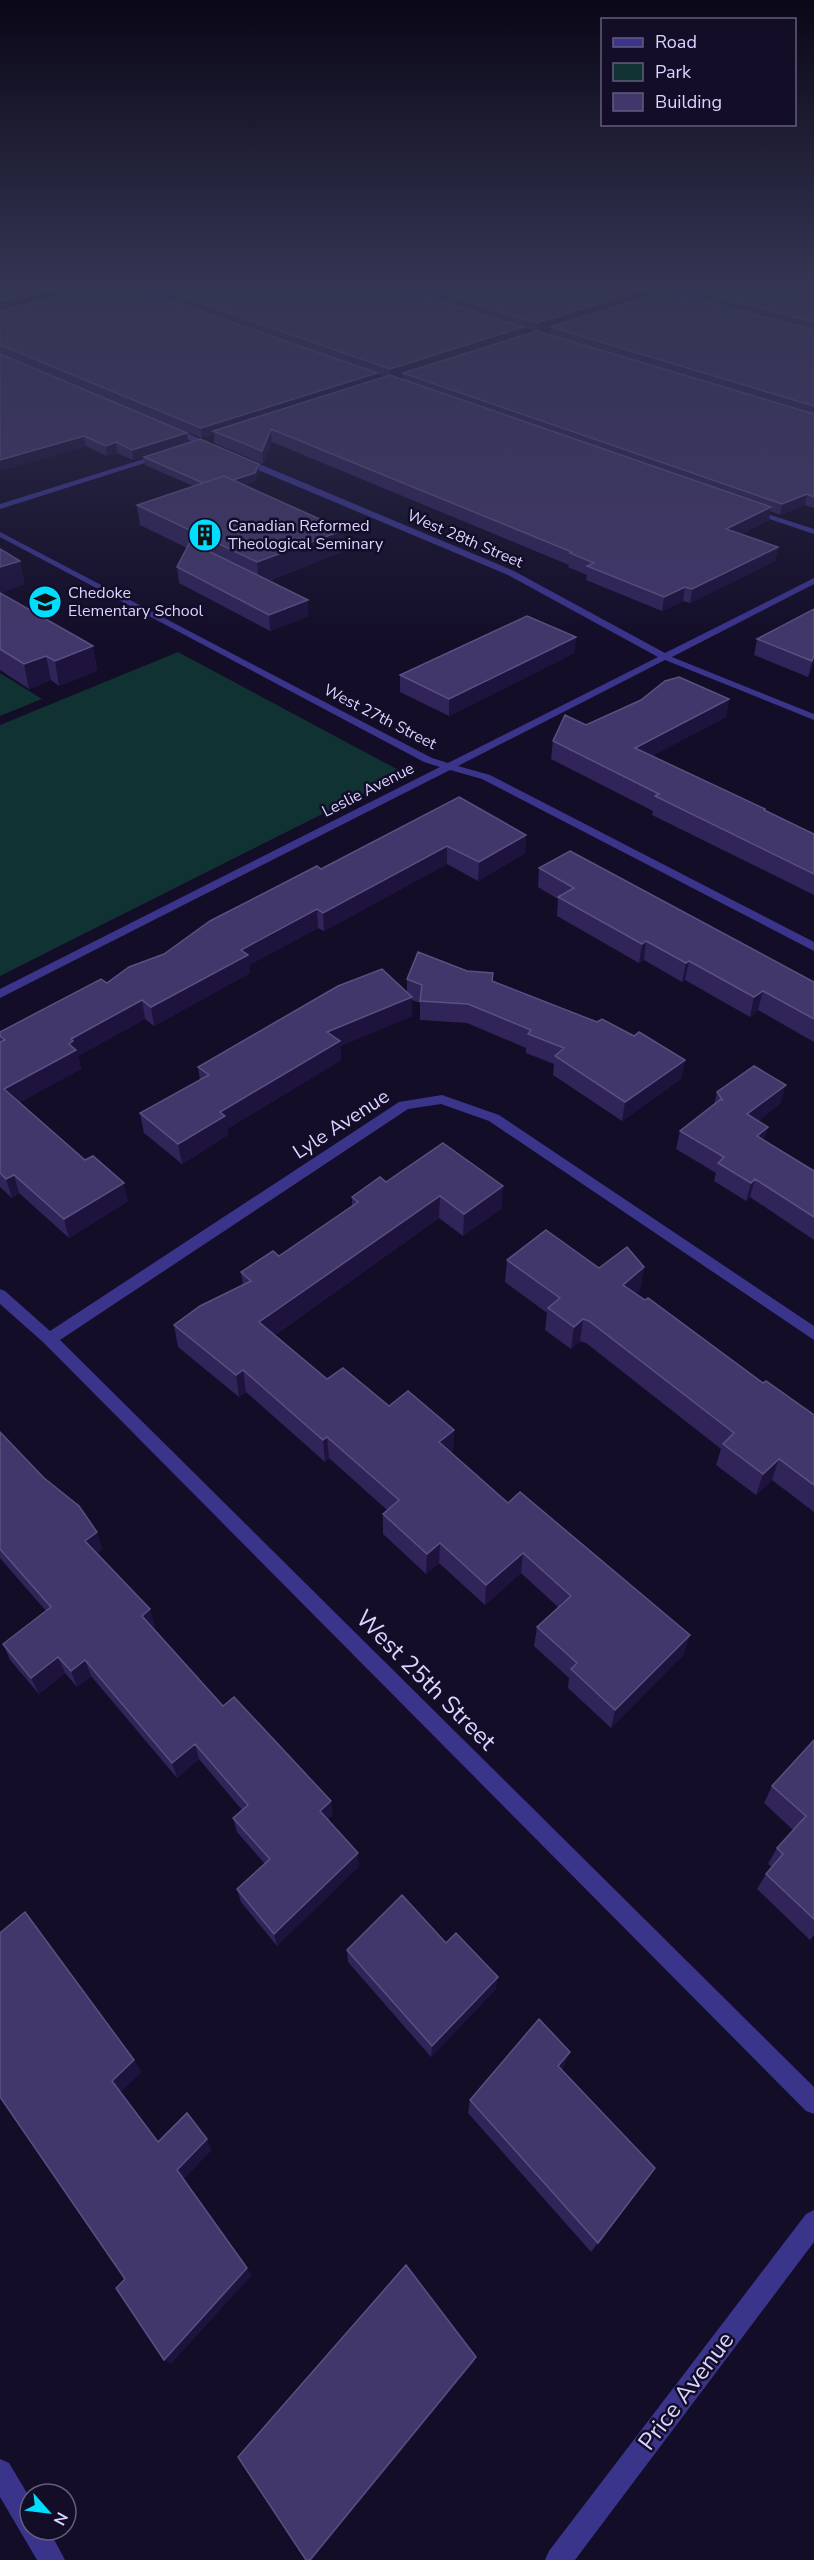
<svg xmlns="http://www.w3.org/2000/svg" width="814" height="2560" viewBox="0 0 814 2560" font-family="'Nunito Sans',sans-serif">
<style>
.green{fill:#103232}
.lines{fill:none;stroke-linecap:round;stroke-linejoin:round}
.minor{fill:#3a348b;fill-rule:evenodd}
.tertiary{fill:#3a348b;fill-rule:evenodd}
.wall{fill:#302458;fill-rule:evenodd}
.shaded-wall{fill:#1d133d}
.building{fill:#42376a;stroke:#5a5081;stroke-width:1.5}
.labels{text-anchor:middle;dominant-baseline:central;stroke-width:5;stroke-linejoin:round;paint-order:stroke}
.far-poi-label{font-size:16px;fill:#dad4ff;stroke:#130d28;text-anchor:start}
.far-street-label{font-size:16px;fill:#dad4ff;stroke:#130d28}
.street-label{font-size:20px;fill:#dad4ff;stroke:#130d28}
.near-street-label{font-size:24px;fill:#dad4ff;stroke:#130d28}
</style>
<rect width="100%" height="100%" fill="#130d28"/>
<!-- green -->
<path class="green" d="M178 652 404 773 0 976V725Z
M0 673 42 699 0 716Z"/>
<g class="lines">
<!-- minor -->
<path class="minor" d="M694 284H703L657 300 652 299Z
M168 427H174L219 448 212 450 168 431Z
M160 454 167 456 0 509V504Z
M237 457H243L514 571 665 653 814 578V584L672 657 814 714V720L665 660 458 766 490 775 814 942V951L482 779 450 770 0 998V989L440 767 424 762 0 537V532L432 758 448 763 658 657 508 575 237 461Z
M442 1095 499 1115 814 1326V1340L489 1121 441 1104 408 1109 60 1340 814 2087V2114L806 2111 44 1343 0 1304V1289L5 1291 50 1331 399 1102Z
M814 2210V2242L575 2560H545L549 2551 806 2214Z
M0 2459 9 2463 30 2498V2530H49L65 2560H37L0 2497Z"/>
<!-- tertiary -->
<path class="tertiary" d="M749 508 814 529V534L749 512Z"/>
</g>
<!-- wall -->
<path class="wall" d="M0 284H105V285L131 287 130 284H814V508L805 505 780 515 770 511 769 520 741 534 778 547 775 561 690 603 683 601 662 611 586 580 587 575 568 567 569 565 272 442 263 464 214 443V434L202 438 35 369 187 433 188 443 133 460 117 453 107 456 86 446 0 471ZM679 287 678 294 650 295 651 289 661 291ZM551 327V335L537 331ZM523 328 536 332 522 336ZM377 374 385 376 377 379ZM403 374V379L395 376Z
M144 457 259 464V472L255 481 244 485 344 551 268 581 308 600V616L270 631 179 583 177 567 187 548 140 525 137 505 193 486 145 465Z
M0 549 25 584 0 593 93 646 97 671 59 686 51 680 29 689 0 670Z
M814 609V662L808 677 754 655 757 639Z
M576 637 574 653 449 716 400 692V675Z
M729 699 726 717 652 756 765 809V810L814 834V895L652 815 653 811 551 759 553 741 641 700Z
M459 797 526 835 525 853 478 881 447 864 324 931 318 928 249 965 250 973 154 1026 145 1019 78 1056 81 1069 20 1102 128 1201 69 1238 19 1193 12 1198 0 1187V1032L107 983 164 954 321 869Z
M539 868 814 982V1042L758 1010 750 1017 685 980 682 982 644 960 639 963 557 916 558 899 538 887Z
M407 979 492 981 597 1022 634 1036 685 1060 681 1079 622 1121 553 1075 554 1064 526 1053V1048L467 1023 420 1020V1003L412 1000V1016L340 1046 341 1060 227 1129 228 1135 182 1164 144 1133 140 1113 200 1080 198 1067 407 993Z
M717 1092 781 1103 758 1121 768 1127 764 1140 814 1171V1240L750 1197 746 1201 714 1181 716 1173 676 1149 680 1131 714 1105Z
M386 1182 502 1208 463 1236 439 1218 275 1335 327 1379 389 1406 454 1430 453 1451 451 1453 684 1654 611 1728 568 1688 569 1678 534 1646 537 1627 558 1607 521 1573 485 1605 439 1563 426 1574 383 1534V1514L387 1510 329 1458 325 1462 246 1392 239 1397 178 1347 174 1325 243 1285 241 1272 279 1256 352 1207V1197Z
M507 1260 599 1268 644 1267 640 1290 635 1294 763 1383 814 1415V1512L772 1480 756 1495 716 1465 721 1449 586 1343 580 1341 571 1349 545 1330 547 1313 505 1282Z
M0 1432 103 1549 97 1553 155 1626 153 1627 223 1706 333 1815 328 1819 359 1866 277 1946 241 1902 237 1889 265 1864 237 1832 233 1818 242 1810 199 1759 177 1778 91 1676 77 1687 65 1673 39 1694 10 1660 3 1644 46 1611 0 1558Z
M814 1740V1935L810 1940 757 1889 766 1874 772 1867 768 1864 777 1848 793 1830 764 1803 772 1786Z
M446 1943 496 1989 431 2057 348 1962 347 1950Z
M564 2066 562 2070 655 2168 591 2252 468 2113 470 2100Z"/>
<!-- shaded-wall -->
<path class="shaded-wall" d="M76 284H105V286L0 312V302Z
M661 284H692L679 286V287L661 291Z
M651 287 650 296 536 332 537 323Z
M523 327 522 336 390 378V369Z
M377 373V382L213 431 214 434 202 438 201 428Z
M271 429 272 442 263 464 262 451Z
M187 433 188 443 133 460 132 450Z
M84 436 86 446 0 471V460Z
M116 442 117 453 107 456 106 446Z
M259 464V472L255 481 213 495V487Z
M807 494 805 505 780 515 782 504Z
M771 507 769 520 724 543 726 529Z
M344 530V551L259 584 257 562Z
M778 547 775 561 690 603 692 589Z
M20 561 25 584 0 593V567Z
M685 587 683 601 662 611 664 597Z
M308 600V616L270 631 269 615Z
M576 637 574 653 449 716V699Z
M93 646 97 671 59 686 55 661Z
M814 655V662L808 677 812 661Z
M46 656 51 680 29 689 24 664Z
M729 699 726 717 632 767 635 748Z
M526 835 525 853 478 881 479 862Z
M447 846V864L324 931 323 913Z
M317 909 318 928 249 965 250 973 154 1026 151 1007 241 950Z
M646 941 644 960 639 963 642 944Z
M689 961 685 980 682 982 686 963Z
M763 991 758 1010 750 1017 754 997Z
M412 997V1016L340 1046 341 1060 227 1129 228 1135 182 1164 178 1144 327 1032Z
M142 1000 145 1019 78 1056 81 1069 10 1108 4 1089 69 1044 71 1039Z
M685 1060 681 1079 622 1121 625 1102Z
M786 1085 781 1103 742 1133 747 1114Z
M768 1127 763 1145 757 1136Z
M14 1175 19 1193 12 1198 6 1179Z
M755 1179 750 1197 746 1201 751 1183Z
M124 1183 128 1201 69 1238 64 1219Z
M503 1186 502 1208 463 1236 464 1214Z
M440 1196 439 1218 262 1344 259 1322Z
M644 1267 640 1290 619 1307 623 1285Z
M583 1319 580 1341 571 1349 574 1327Z
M243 1370 246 1392 239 1397 236 1375Z
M454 1430 453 1451 438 1464 439 1442Z
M327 1437 329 1458 325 1462 323 1440Z
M779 1459 772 1480 756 1495 763 1474Z
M97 1532 103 1549 91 1558 85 1541Z
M440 1543 439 1563 426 1574 427 1554Z
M523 1553 521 1573 485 1605 486 1585Z
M150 1609 155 1626 147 1632 142 1616Z
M690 1635 684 1654 611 1728 615 1710Z
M58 1657 65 1673 39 1694 31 1678Z
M85 1660 91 1676 77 1687 71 1671Z
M195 1744 199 1759 177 1778 172 1763Z
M331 1801 333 1815 322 1825 320 1811Z
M358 1853 359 1866 277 1946 274 1934Z
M498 1977 496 1989 431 2057 432 2046Z
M570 2052 564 2066 553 2080 558 2066Z
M134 2060 142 2072 120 2093 112 2081Z
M207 2139 212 2150 183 2180 177 2170Z
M247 2268 252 2275 171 2364 164 2360Z
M476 2357 474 2362 312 2560H310Z"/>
<!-- building -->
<path class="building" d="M0 284H76L0 302Z
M108 284H122L377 373 201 428 0 345V311Z
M145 284H383L523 327 390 369Z
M409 284H641L651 287 537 323Z
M685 284H814V322L679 286Z
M665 291 814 330V406L551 327Z
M537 331 814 414V497L807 494 782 504 403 373Z
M0 354 187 433 132 450 116 442 106 446 84 436 0 460Z
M390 375 771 507 726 529 778 547 692 589 685 587 664 597 587 566 594 563 570 553 572 552 271 429 262 451 213 431Z
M200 439 259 464 255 473 233 480 224 476 203 483 144 457Z
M224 476 344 530 257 562 137 505Z
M190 542 308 600 269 615 177 567Z
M0 549 20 561 0 567Z
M0 593 93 646 55 661 46 656 24 664 0 649Z
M814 609V655L812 661 757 639Z
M527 616 576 637 449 699 400 675Z
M679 677 729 699 635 748 765 809 764 810 814 834V874L655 796 659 794 553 741 565 715 586 725 641 700 665 681Z
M459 797 526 835 479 862 447 846 323 913 317 909 241 950 248 955 151 1007 142 1000 71 1039 73 1041 69 1044 76 1050 4 1089 85 1160 93 1156 124 1183 64 1219 14 1175 6 1179 0 1173V1042L5 1040 0 1036V1032L101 979 107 983 129 967 164 954 210 921 317 866 321 869Z
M570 851 814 982V1019L763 991 754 997 689 961 686 963 646 941 642 944 558 897 574 888 539 868Z
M418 952 467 971 493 973 492 981 597 1022 602 1019 634 1036 639 1032 685 1060 625 1102 555 1056 564 1048 528 1034 531 1030 468 1004 420 1001 422 985 407 979Z
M382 969 412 997 327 1032 340 1041 220 1112 225 1116 178 1144 140 1113 209 1075 198 1067 338 986Z
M754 1066 786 1085 747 1114 768 1127 757 1136 814 1171V1217L755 1179 751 1183 718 1163 724 1157 680 1131 721 1099 723 1101 717 1092Z
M443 1143 503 1186 464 1214 440 1196 259 1322 327 1379 343 1368 389 1406 408 1391 454 1430 439 1442 508 1503 520 1492 690 1635 615 1710 571 1669 577 1663 537 1627 571 1596 523 1553 486 1585 440 1543 427 1554 383 1514 399 1500 327 1437 323 1440 243 1370 236 1375 174 1325 200 1306 251 1281 241 1272 273 1251 279 1256 358 1202 352 1197 380 1177 386 1182Z
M546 1230 599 1268 627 1247 644 1267 623 1285 645 1300 648 1298 763 1383 766 1381 814 1415V1485L779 1459 763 1474 723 1444 734 1433 589 1321 583 1319 574 1327 548 1308 560 1298 507 1260Z
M0 1432 44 1478 79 1506 97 1532 85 1541 150 1609 142 1616 223 1706 234 1697 331 1801 320 1811 358 1853 274 1934 237 1889 270 1859 233 1818 248 1805 195 1744 172 1763 85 1660 71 1671 58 1657 31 1678 3 1644 51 1607 0 1549Z
M814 1740V1919L766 1874 783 1854 777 1848 806 1816 772 1786Z
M402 1895 446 1943 456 1933 498 1977 432 2046 347 1950Z
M25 1912 134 2060 112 2081 158 2142 187 2113 207 2139 177 2170 247 2268 164 2360 116 2288 125 2279 0 2097V1933Z
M539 2019 570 2052 558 2066 655 2168 598 2243 470 2100Z
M406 2265 476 2357 310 2560H306L238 2457Z"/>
<!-- sky -->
<linearGradient id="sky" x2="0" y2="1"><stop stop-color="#0a0716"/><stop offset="0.44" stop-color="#333553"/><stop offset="1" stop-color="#333553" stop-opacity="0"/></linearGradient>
<rect width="814" height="643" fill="url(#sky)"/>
<!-- icons -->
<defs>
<symbol id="building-disc" viewBox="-11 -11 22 22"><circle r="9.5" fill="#00deff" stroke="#130d28"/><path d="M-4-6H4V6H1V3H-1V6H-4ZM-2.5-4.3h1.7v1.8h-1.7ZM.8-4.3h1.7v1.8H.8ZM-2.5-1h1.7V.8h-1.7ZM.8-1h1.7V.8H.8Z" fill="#111"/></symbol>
<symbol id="school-disc" viewBox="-11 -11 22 22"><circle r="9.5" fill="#00deff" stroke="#130d28"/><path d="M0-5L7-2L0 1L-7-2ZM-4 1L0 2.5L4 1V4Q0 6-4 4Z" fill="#111"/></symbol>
</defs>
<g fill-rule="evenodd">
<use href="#building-disc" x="186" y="516" width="38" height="38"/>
<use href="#school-disc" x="26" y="583" width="38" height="38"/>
</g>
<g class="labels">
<!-- far-poi labels -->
<g class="far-poi-label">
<text x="228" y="526">Canadian Reformed<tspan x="228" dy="18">Theological Seminary</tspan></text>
<text x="68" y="593">Chedoke<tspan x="68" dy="18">Elementary School</tspan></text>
</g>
<!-- far-street labels -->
<g class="far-street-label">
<text transform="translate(465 539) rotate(23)">West 28th Street</text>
<text transform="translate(380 717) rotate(27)">West 27th Street</text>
<text transform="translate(368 790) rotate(-27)">Leslie Avenue</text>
</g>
<!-- street labels -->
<g class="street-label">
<text transform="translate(341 1124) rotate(-33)">Lyle Avenue</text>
</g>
<!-- near-street labels -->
<g class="near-street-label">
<text transform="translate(426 1680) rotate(45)">West 25th Street</text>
<text transform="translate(686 2391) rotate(-53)">Price Avenue</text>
</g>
</g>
<!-- legend -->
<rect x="601" y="18" width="195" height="108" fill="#130d28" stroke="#635d7e" stroke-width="1.5"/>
<rect x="613" y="38" width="30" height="9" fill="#3a348b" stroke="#635d7e" stroke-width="1.5"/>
<text x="655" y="48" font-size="18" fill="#dad4ff">Road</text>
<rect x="613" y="63" width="30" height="18" fill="#103232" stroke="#635d7e" stroke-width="1.5"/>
<text x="655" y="78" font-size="18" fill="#dad4ff">Park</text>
<rect x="613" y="93" width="30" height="18" fill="#42376a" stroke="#635d7e" stroke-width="1.5"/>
<text x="655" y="108" font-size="18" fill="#dad4ff">Building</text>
<!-- north arrow -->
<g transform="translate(48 2512) rotate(118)"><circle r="28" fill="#130d28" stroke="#635d7e" stroke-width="1.5"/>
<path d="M0-4.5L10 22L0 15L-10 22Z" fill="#00deff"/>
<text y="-9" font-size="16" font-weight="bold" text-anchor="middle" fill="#dad4ff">N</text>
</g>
</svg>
